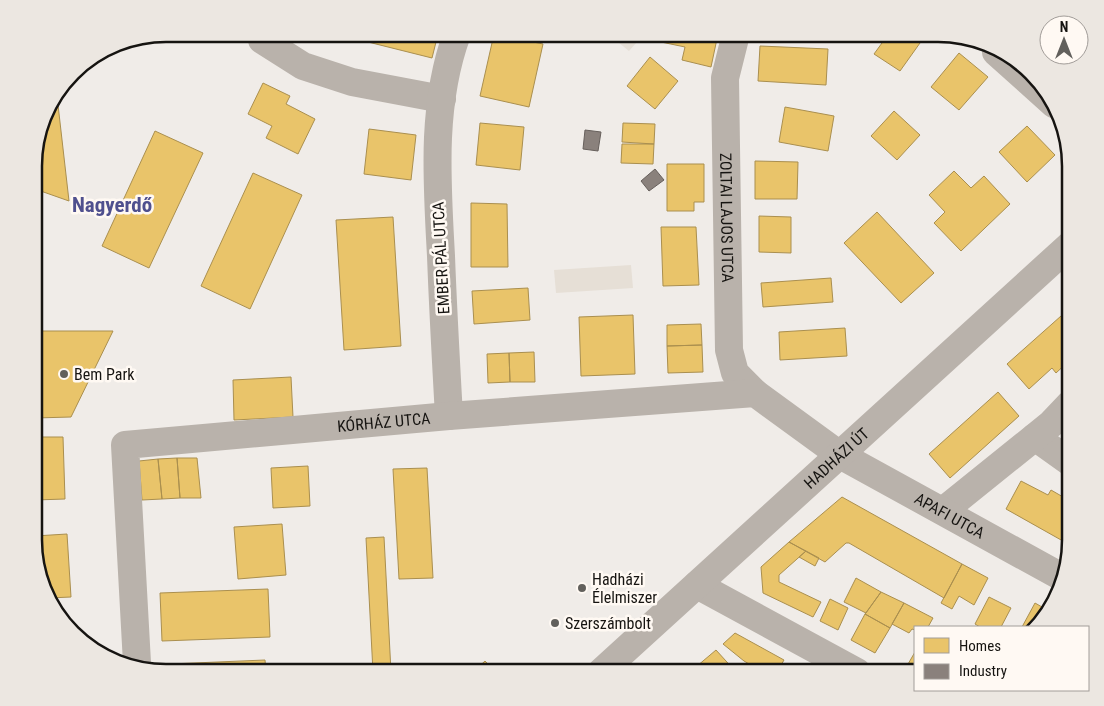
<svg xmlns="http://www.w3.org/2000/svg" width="1104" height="706" viewBox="0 0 1104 706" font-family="'Roboto Condensed',sans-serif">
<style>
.built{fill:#e6dfd6}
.homes{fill:#e9c46a;stroke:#aa8f4f}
.industry{fill:#8a817c;stroke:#67605c}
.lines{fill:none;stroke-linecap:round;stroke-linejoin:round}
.minor{stroke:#b9b2ab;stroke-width:28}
.poi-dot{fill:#62605c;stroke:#fff9f3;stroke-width:2}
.labels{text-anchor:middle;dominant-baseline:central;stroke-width:5;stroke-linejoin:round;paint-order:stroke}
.street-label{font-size:16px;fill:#161411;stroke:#fff9f3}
.poi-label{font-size:16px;fill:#161411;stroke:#fff9f3;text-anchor:start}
.district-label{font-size:21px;font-weight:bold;fill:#4f508e;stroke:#fff9f3}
.rim{fill:none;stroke:#161411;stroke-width:2.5}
</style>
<rect width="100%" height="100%" fill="#f0ece8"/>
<!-- built -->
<path class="built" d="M617 34H644L629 51 613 38Z
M631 265 633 288 556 293 554 270Z"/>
<!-- homes -->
<path class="homes" d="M336 34H438L432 58Z
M494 34 543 44 529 107 480 96Z
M662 34H718L711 67 682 60 685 47 661 42Z
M868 34H906L920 43 900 71 874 54 882 43Z
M133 40 130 47 119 43Z
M760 46 828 49 826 85 758 81Z
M104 51 101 59 95 57Z
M959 53 988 77 959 110 931 87Z
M94 57 90 67 84 64Z
M650 57 678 81 655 109 627 86Z
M263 83 290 96 286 104 315 119 298 154 266 138 272 126 248 114Z
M57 96 69 201 35 189V150L48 108Z
M785 107 834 116 828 151 779 142Z
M894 111 920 135 897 160 871 136Z
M480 123 524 127 520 170 476 165Z
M623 123 655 124 654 144 622 142Z
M1027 126 1055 155 1027 182 999 152Z
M369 129 416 135 411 180 364 174Z
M155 131 203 153 149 268 102 246Z
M622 144H654L653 164 621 163Z
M755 161 798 162 797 199H755Z
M667 164H704V202H694V211H667Z
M954 171 971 188 984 176 1010 204 961 251 934 223 945 212 929 195Z
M253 173 302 195 250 309 201 286Z
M471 203 507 204 508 267H471Z
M877 212 934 273 901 303 844 243Z
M759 216 791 217V253L759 252Z
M393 217 401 346 344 350 336 220Z
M661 227H696L699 285 663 286Z
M831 278 833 302 763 307 761 283Z
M528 288 530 320 474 324 472 291Z
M1070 308V352L1068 354 1070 360 1056 373 1052 368 1029 389 1007 364Z
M633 315 635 374 581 376 579 317Z
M701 324 702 345 667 346V325Z
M845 328 847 356 780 360 779 332Z
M35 331H113L71 417 35 418Z
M702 345 703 372 668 373 667 346Z
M534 352 535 382H510L509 353Z
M509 353 510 382 488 383 487 354Z
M291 377 293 417 234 420 233 380Z
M998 392 1019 416 950 478 929 454Z
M35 437H63L65 499 35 500Z
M177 458H197L201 498H180Z
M177 458 180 498 162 499 158 459Z
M158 459 162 499 142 500 139 461Z
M308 466 310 506 273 508 271 468Z
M427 468 433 578 399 579 393 469Z
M1021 481 1048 495 1051 490 1070 501 1067 506 1070 508V545L1006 509Z
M842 497 962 564 944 598 849 543H846L825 562 789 542Z
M282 524 286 575 238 579 234 527Z
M67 534 71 597 49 598 35 556V536Z
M384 537 391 672H373L366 538Z
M789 542 806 551 779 575V582L821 602 813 617 763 593 761 567Z
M806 551 819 558 815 566 799 557Z
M962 564 988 578 974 605 959 596 952 609 941 603Z
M856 578 881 592 866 613 844 602Z
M268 589 270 637 162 641 160 593Z
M881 592 904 603 890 628 865 614Z
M989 597 1011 608 1001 627H980L975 624Z
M830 599 848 608 838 630 820 621Z
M904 603 933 618 928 627H915V630L912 629 909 633 892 624Z
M1035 603 1049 611 1048 613 1033 627H1022Z
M865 614 890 628 875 653 851 640Z
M735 633 784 660 777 672H763L744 661 723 644Z
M716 650 736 672H690Z
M915 652V672H907L904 671Z
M265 660 266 672H171L170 664Z
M485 661 496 672H473Z"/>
<!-- industry -->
<path class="industry" d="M585 130 601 132 598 151 583 149Z
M655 169 664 180 649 191 641 181Z"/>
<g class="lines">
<!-- minor -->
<g class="minor">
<path id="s1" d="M736 34 725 78 729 350 735 373 755 393"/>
<path d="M262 40 303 66 352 82 442 99"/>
<path d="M996 52 1054 104"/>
<path d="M449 416C446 363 443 310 441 256 437 182 431 105 457 34"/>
<path d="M1035 437 1070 462"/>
<path d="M943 511 1051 424 1070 404"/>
<path d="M697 585 857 672"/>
<path id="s2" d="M137 663 125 445 449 416 755 393 840 455 1060 576"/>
<path id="s3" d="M601 672 1070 245"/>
</g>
</g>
<!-- markers -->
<g class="poi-dot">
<circle cx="64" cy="374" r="5"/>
<circle cx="582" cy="588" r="5"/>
<circle cx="555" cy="623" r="5"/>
</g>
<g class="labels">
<!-- street labels -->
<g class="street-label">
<text stroke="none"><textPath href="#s1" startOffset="185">ZOLTAI LAJOS UTCA</textPath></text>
<text transform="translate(441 258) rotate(-93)">EMBER PÁL UTCA</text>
<text stroke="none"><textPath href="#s2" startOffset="478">KÓRHÁZ UTCA</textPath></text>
<text stroke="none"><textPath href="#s3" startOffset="318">HADHÁZI ÚT</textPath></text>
<text stroke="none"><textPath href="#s2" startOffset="1081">APAFI UTCA</textPath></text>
</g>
<!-- poi labels -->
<g class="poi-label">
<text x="74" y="374">Bem Park</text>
<text x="592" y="579">Hadházi<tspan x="592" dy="18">Élelmiszer</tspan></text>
<text x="565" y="623">Szerszámbolt</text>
</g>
<!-- district labels -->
<g class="district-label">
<text x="112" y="205">Nagyerdő</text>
</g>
</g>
<!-- crop -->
<path d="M0 0H1104V706H0ZM166 42H938A124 124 0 0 1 1062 166V540A124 124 0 0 1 938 664H166A124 124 0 0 1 42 540V166A124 124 0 0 1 166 42Z" fill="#ece7e1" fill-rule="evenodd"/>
<path class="rim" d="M166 42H938A124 124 0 0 1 1062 166V540A124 124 0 0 1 938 664H166A124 124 0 0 1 42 540V166A124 124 0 0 1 166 42Z"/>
<!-- legend -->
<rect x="914" y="626" width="175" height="65" fill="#fff9f3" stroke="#a29d99"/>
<rect x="924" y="638" width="25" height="15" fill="#e9c46a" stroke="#a29d99"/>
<text x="959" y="651" font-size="15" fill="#161411">Homes</text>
<rect x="924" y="664" width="25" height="15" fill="#8a817c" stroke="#a29d99"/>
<text x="959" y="676" font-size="15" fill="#161411">Industry</text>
<!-- north arrow -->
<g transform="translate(1064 40)"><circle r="24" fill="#fff9f3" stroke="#a29d99"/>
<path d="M0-4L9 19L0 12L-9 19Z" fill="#62605c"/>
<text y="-8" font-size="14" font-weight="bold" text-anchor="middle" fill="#161411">N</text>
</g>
</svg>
